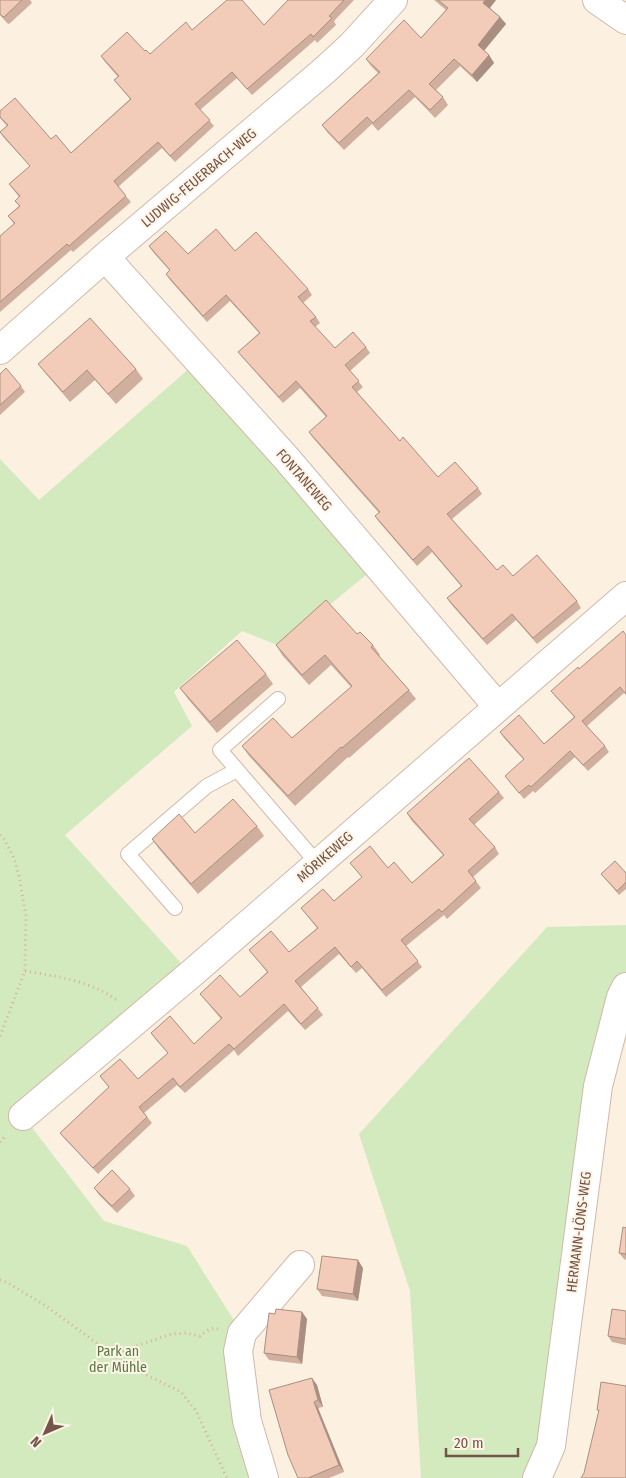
<svg xmlns="http://www.w3.org/2000/svg" width="626" height="1478" viewBox="0 0 626 1478" font-family="'Fira Sans Condensed',sans-serif">
<style>
.green{fill:#d3eabf}
.lines{fill:none;stroke-linecap:round;stroke-linejoin:round}
.service-casing{stroke:#d0b9aa;stroke-width:16}
.minor-casing{stroke:#d0b9aa;stroke-width:30}
.path{stroke:#d7af9b;stroke-width:3;stroke-dasharray:1 4;stroke-linecap:butt}
.service{stroke:#fff;stroke-width:14}
.minor{stroke:#fff;stroke-width:28}
.wall{fill:#d0af9e}
.shaded-wall{fill:#a98f81}
.building{fill:#f2ccb8;stroke:#a98f81}
.labels{text-anchor:middle;dominant-baseline:central;stroke-width:4;stroke-linejoin:round;paint-order:stroke}
.street-label{font-size:14px;fill:#745547;stroke:#fff4e7}
.park-label{font-size:14px;fill:#547a3f;stroke:#fff4e7}
</style>
<rect width="100%" height="100%" fill="#fcf0e1"/>
<!-- green -->
<path class="green" d="M199 360 378 565 280 646 242 631 174 692 192 726 65 835 191 974 23 1116 104 1221 187 1246 242 1333 264 1478H0V459L39 500Z
M626 925V987L537 1478H421L410 1291 359 1134 547 927Z"/>
<g class="lines">
<defs>
<path id="service" d="M278 699 220 750 318 864
M175 908 128 854 207 786 237 770"/>
<path id="minor" d="M597 0 626 20
M105 257 287 459 498 707
M0 350 105 257 325 70 352 45 393 0
M23 1116 191 974 626 596
M264 1478 247 1421 238 1351 242 1333 300 1265
M537 1478 551 1446 598 1086 621 997 626 987"/>
</defs>
<!-- service casing -->
<use href="#service" class="service-casing"/>
<!-- minor casing -->
<use href="#minor" class="minor-casing"/>
<!-- path -->
<path class="path" d="M0 835 4 839 14 858 19 876 26 916 25 971 0 1036
M25 971C59 977 90 980 119 1002
M0 1142 6 1135
M0 1280 8 1283 46 1306 128 1366 181 1392 196 1411 227 1478
M113 1354 172 1334 186 1333 200 1336C205 1332 211 1326 218 1329"/>
<!-- service -->
<use href="#service" class="service"/>
<!-- minor -->
<use href="#minor" class="minor"/>
</g>
<!-- wall -->
<path class="wall" d="M0 0H30L32 3 9 24 7 23 0 15Z
M288 0H354L334 21 336 25 317 43 315 40 252 95 237 78 200 110 214 126 175 162 162 148 118 187 131 202 73 252 71 250 0 312V236L14 224 8 216 19 206 15 201 19 197 9 184 30 166 4 138 0 132 7 126 0 118V111L51 139 71 153 130 99 119 86 114 80 118 77 105 62 101 56 145 51 150 54 192 30 264 25Z
M434 0H496L490 8 500 17 506 24 484 50 489 55 494 63 477 82 460 66 436 90 443 97 448 105 435 118 415 97 378 131 372 124 344 150 327 132 322 125 378 73 371 66 366 59 421 38 446 10Z
M149 246 188 254 235 251 308 289 312 295 303 303 316 317 320 323 315 327 335 348 366 347 370 353 350 371 363 387 357 392 400 441 438 477 478 488 482 494 452 519 497 570 577 601 581 608 537 644 516 620 487 645 451 604 447 598 461 586 432 552 417 566 379 522 375 516 379 513 313 438 309 432 326 417 300 388 283 403 243 358 238 352 259 333 230 301 207 322 170 280 166 274 170 271 153 252Z
M38 364 136 369 143 379 116 404 95 380 70 402 46 374Z
M0 374 21 386 25 392 0 415Z
M357 634 373 645 380 655 379 656 409 690 416 699 349 758 348 757 295 806 249 756 242 746 292 738 351 687 331 665 309 685 282 655 276 645Z
M626 635V695L624 693 587 726 605 746 609 752 588 771 575 757 535 793 533 791 524 799 505 776 524 760 504 738 500 732 544 744 574 717 556 697 551 691Z
M266 674 273 684 217 733 188 699 180 688Z
M499 792 504 798 474 825 495 847 499 854 473 877 481 888 447 919 444 915 406 946 422 967 386 997 362 968 356 973 339 954 301 987 323 1015 305 1030 288 1011 238 1056 234 1050 185 1093 177 1085 144 1113 152 1123 98 1174 65 1139 60 1133 109 1087 100 1076 138 1079 168 1053 156 1040 151 1033 194 1044 221 1019 205 1000 200 994 240 997 267 972 249 950 289 952 317 928 301 908 334 901 362 877 350 863 388 868 412 883 443 855 411 820 407 813Z
M257 826 264 836 198 894 159 849 152 839Z
M626 873V889L619 895 601 874Z
M94 1188 130 1189 135 1196 117 1213 99 1195Z
M626 1228V1260L624 1259 619 1253Z
M363 1268 358 1301 322 1296 317 1289Z
M626 1311V1345L612 1342 608 1336Z
M302 1312 307 1319 302 1364 269 1360 264 1353 275 1314Z
M317 1385 323 1407 318 1408 344 1472 329 1478H298Z"/>
<!-- shaded-wall -->
<path class="shaded-wall" d="M485 0H496L488 10 483 3Z
M500 17 506 24 483 52 478 45Z
M489 55 494 63 477 82 472 75Z
M358 1260 363 1268 358 1301 353 1294Z
M302 1312 307 1319 302 1364 297 1357Z
M312 1378 317 1385 323 1407 318 1400Z
M314 1402 318 1408 344 1472 339 1465Z"/>
<!-- building -->
<path class="building" d="M0 0H22L4 17 2 16 0 14Z
M227 0H242L264 25 288 0H344L329 16 332 18 313 37 311 34 247 89 232 72 195 104 210 120 170 156 158 142 114 181 126 196 69 246 67 244 0 302V236L15 223 8 216 20 206 15 201 20 196 9 184 30 166 0 132 8 125 0 117V111L15 98 51 139 56 135 71 153 131 99 114 80 119 76 101 56 127 32 145 51 146 50 150 54 186 22 192 30Z
M438 0H485L483 3 500 17 478 45 489 55 472 75 454 59 429 84 443 97 430 110 409 90 373 123 367 117 339 143 322 125 380 72 366 59 404 20 421 38 448 8Z
M216 229 235 251 256 232 308 289 298 297 316 317 310 321 335 348 353 332 366 347 345 365 359 381 352 387 400 441 403 437 438 477 455 462 478 488 447 514 497 570 503 565 513 576 537 555 577 601 533 638 512 614 483 639 447 598 462 586 428 546 413 560 375 516 380 512 309 432 327 416 296 381 279 397 238 352 260 333 226 295 203 316 166 274 170 270 149 246 166 231 188 254Z
M90 318 136 369 108 394 87 370 63 392 38 364Z
M6 368 21 386 0 405V374Z
M326 600 357 634 360 632 373 645 371 647 409 690 342 748 341 747 288 796 242 746 273 718 292 738 352 686 325 655 302 675 276 645Z
M623 631 626 635V694L620 687 582 721 605 746 583 765 570 751 531 787 529 785 519 793 505 776 524 759 500 732 519 715 544 744 575 717 551 691 578 667 579 669Z
M237 640 266 674 210 722 180 688Z
M469 758 499 792 469 819 495 847 468 871 476 881 442 912 439 909 401 940 418 961 382 990 357 961 351 967 335 947 295 981 318 1008 301 1024 284 1004 234 1049 229 1044 180 1087 173 1078 139 1107 147 1117 93 1168 60 1133 109 1087 100 1076 120 1059 138 1079 168 1053 151 1033 170 1016 194 1044 222 1018 200 994 220 975 240 997 268 972 249 950 271 931 289 952 318 928 301 908 323 889 334 901 362 877 350 863 370 846 388 868 394 862 412 883 444 855 407 813Z
M233 799 257 826 191 884 152 839 179 814 195 833Z
M615 861 626 873V882L617 891 601 874Z
M112 1170 130 1189 112 1206 94 1188Z
M623 1227 626 1228V1254L619 1253Z
M322 1256 358 1260 353 1294 317 1289Z
M276 1309 302 1312 297 1357 264 1353 269 1313 275 1314Z
M612 1309 626 1311V1339L608 1336Z
M312 1378 318 1400 314 1402 339 1465 308 1478H298L288 1455 269 1390Z
M601 1382 626 1386V1478H581L584 1473 599 1410H597Z"/>
<g class="labels">
<!-- street labels -->
<g class="street-label">
<text transform="translate(199 178) rotate(-40)">LUDWIG-FEUERBACH-WEG</text>
<text transform="translate(304 480) rotate(49)">FONTANEWEG</text>
<text transform="translate(325 857) rotate(-41)">MÖRIKEWEG</text>
<text transform="translate(579 1232) rotate(-83)">HERMANN-LÖNS-WEG</text>
</g>
<!-- park labels -->
<g class="park-label">
<text x="118" y="1351">Park an<tspan x="118" dy="16">der Mühle</tspan></text>
</g>
</g>
<!-- north arrow -->
<g transform="translate(45 1433) rotate(225)" stroke="#fff4e7" stroke-width="4" paint-order="stroke">
<path d="M0-4L9 19L0 12L-9 19Z" fill="#745547"/>
<text y="-8" font-size="14" font-weight="bold" text-anchor="middle" fill="#745547">N</text>
</g>
<!-- scale -->
<path d="M446 1448v8h72v-8" fill="none" stroke="#745547" stroke-width="2.5"/>
<text x="454" y="1448" font-size="15" fill="#745547" stroke="#fff4e7" stroke-width="4" paint-order="stroke">20 m</text>
</svg>
